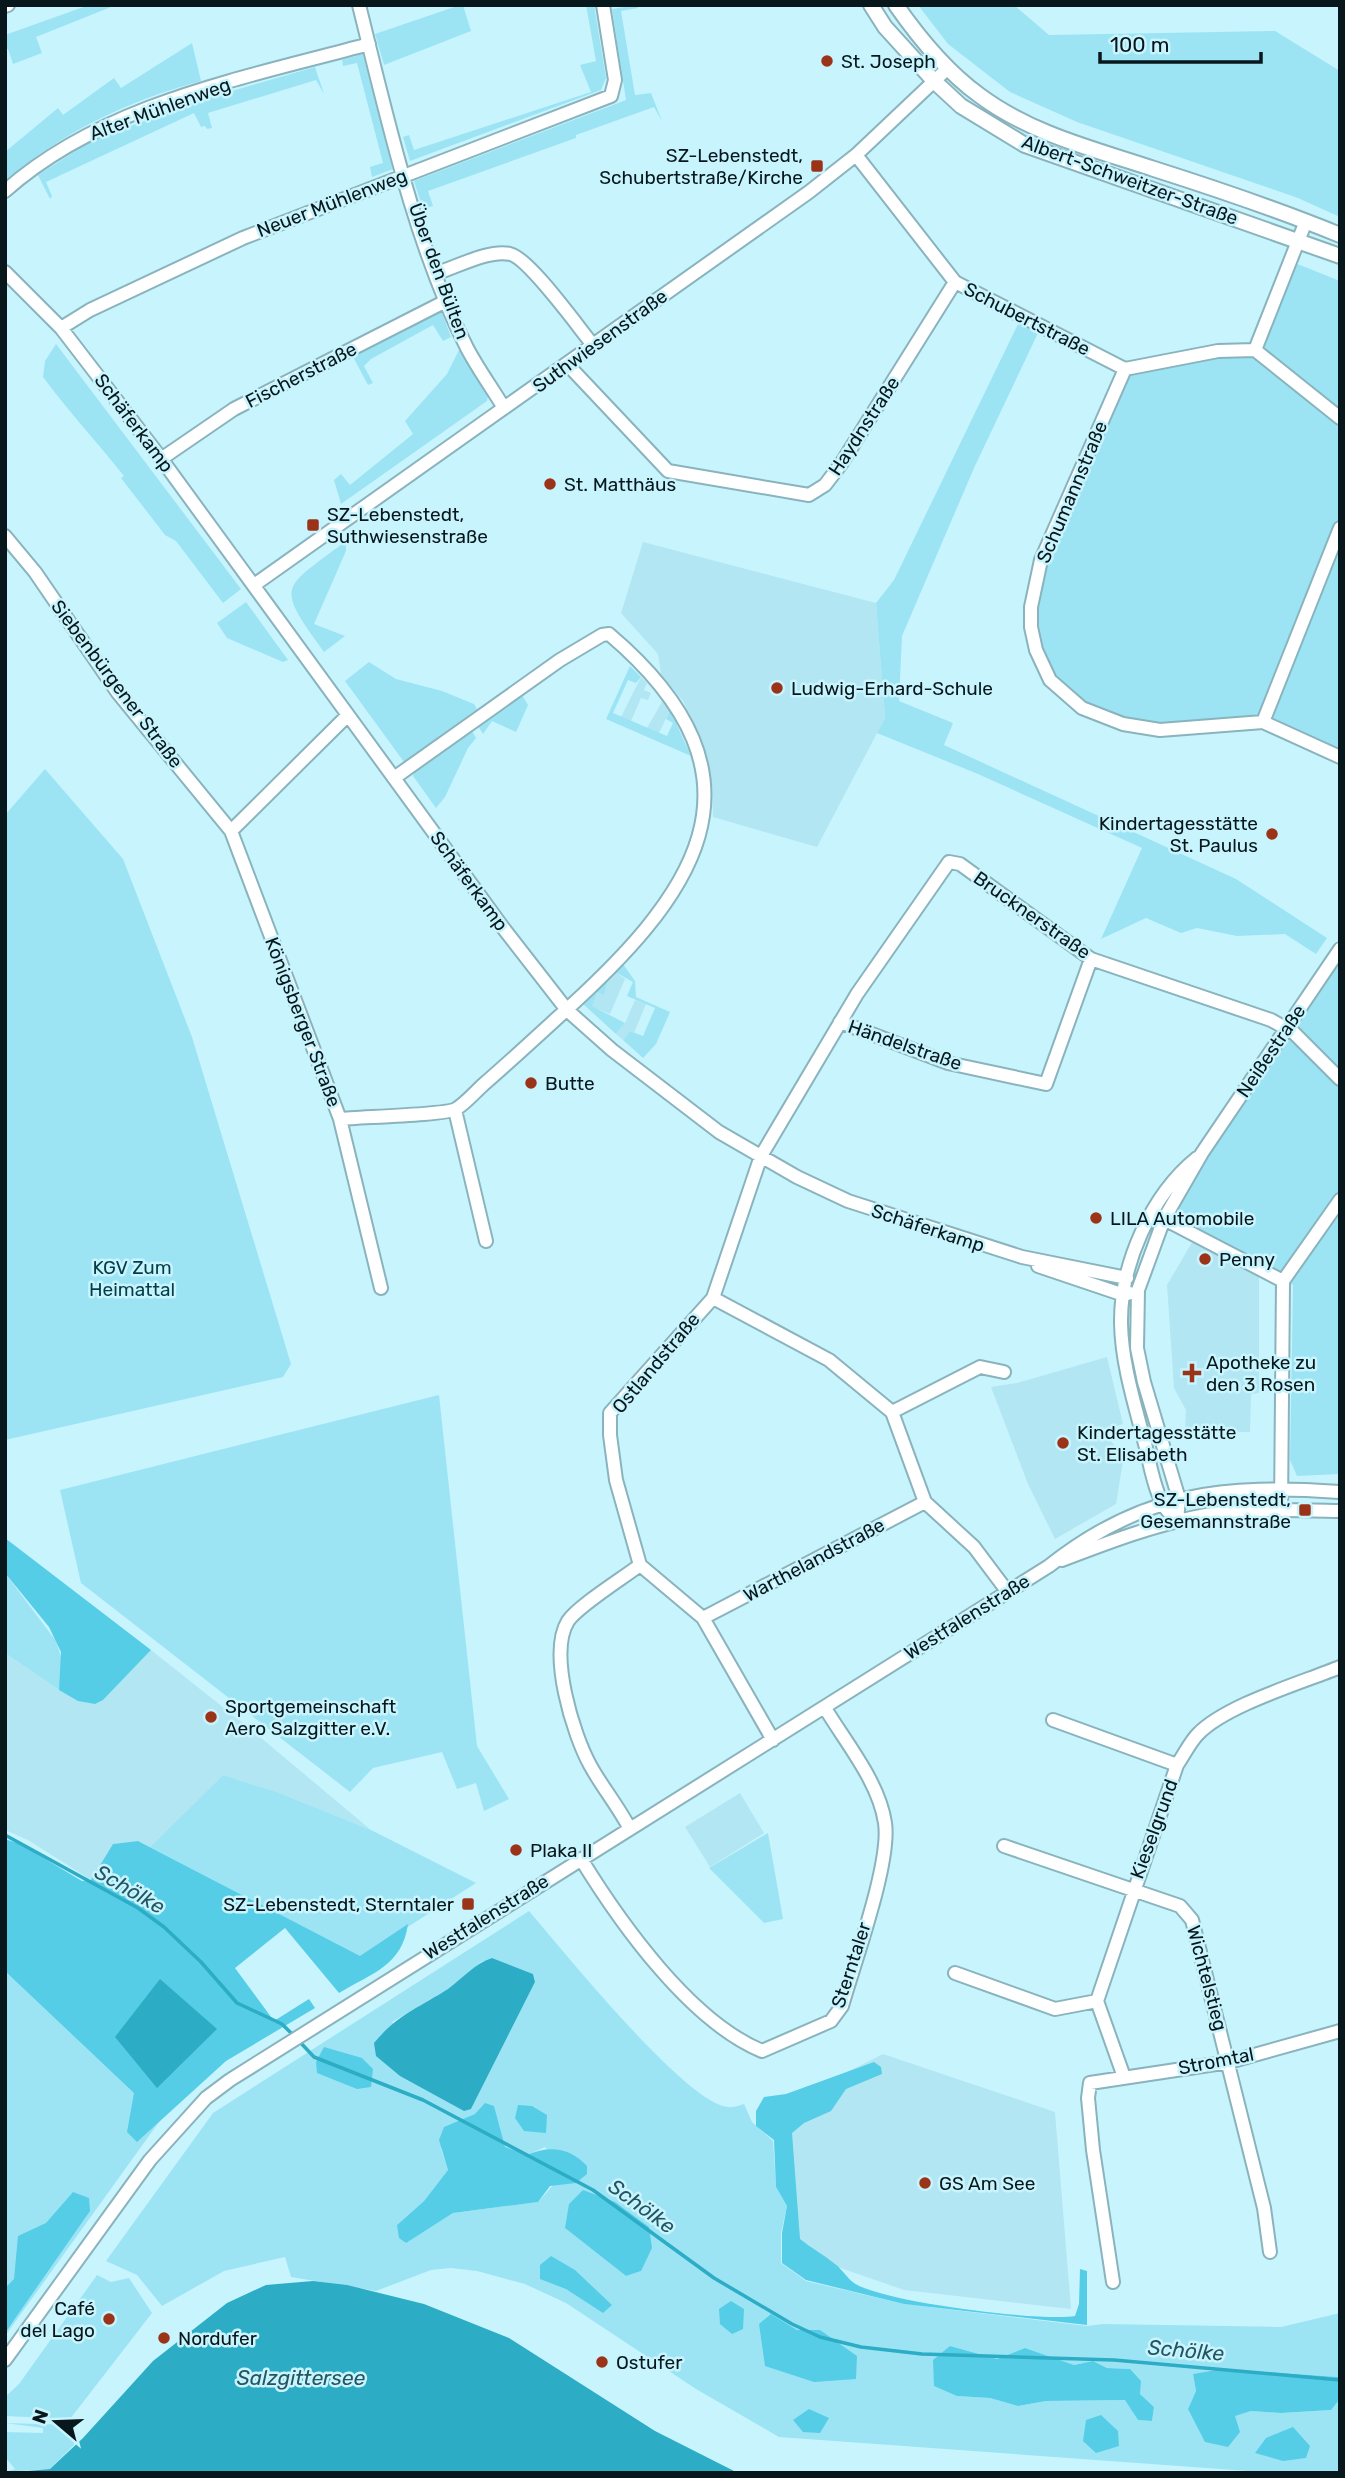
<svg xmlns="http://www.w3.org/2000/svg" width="1345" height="2478" viewBox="0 0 1345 2478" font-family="Rubik,sans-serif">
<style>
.built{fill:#b2e6f3}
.green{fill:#9ce4f4;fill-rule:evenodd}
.forest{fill:#55cde6}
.water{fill:#2cacc5}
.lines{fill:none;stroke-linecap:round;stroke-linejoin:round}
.stream{stroke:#2cacc5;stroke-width:3.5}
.minor-casing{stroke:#89b3bd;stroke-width:16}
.major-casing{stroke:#89b3bd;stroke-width:18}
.minor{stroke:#fff;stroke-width:12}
.major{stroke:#fff;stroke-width:14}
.poi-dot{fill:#9b3319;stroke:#c8f4fe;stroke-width:2.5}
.labels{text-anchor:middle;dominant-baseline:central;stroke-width:5;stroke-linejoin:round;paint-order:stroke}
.poi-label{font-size:19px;fill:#07171b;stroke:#c8f4fe;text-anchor:start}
.street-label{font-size:19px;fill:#07171b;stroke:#c8f4fe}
.park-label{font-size:19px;fill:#033d47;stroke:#c8f4fe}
.water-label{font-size:21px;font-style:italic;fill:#245661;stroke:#c8f4fe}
</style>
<rect width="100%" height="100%" fill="#c8f4fe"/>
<!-- built -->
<path class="built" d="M643 542 876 603 885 718 817 847 713 817 712 784 701 738 683 701 661 674 658 654 621 613Z
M641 677 647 683 644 690 651 693 648 700 641 698 631 721 621 717Z
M663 700 670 710 659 733 647 728Z
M615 972 625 979 610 1014 591 1006 597 992 604 994 608 980Z
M635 1000 646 1004 634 1033 630 1031 623 1040 616 1034 625 1023Z
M1194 1239 1259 1276V1393L1251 1394 1250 1432 1185 1431 1186 1410 1174 1388 1167 1285Z
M1107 1357 1123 1424 1101 1431 1124 1455 1116 1504 1055 1539 1028 1484 991 1387 1017 1383Z
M151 1650 254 1732 371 1830 277 1792 223 1775 150 1847 138 1841 113 1844 91 1880 28 1840 5 1830V1653L59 1690 103 1700Z
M740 1793 764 1833 710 1867 685 1827Z
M883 2054 1055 2112 1071 2309 904 2290 800 2254 776 2108Z"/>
<!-- green -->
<path class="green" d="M89 5H116L36 37 42 53 13 64 8 49H5V35Z
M460 5H463L471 31 384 65 375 34Z
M586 5H594L606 78 601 90 410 161 403 137 409 135 414 150 591 92 580 65 596 61Z
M637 5 638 8 621 11 635 95 651 93 662 121 654 107 576 135V138L428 191 433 206 423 209 414 181 626 100 612 9Z
M918 5H1014L1049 35 1275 31 1340 71V217L1298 198 1077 122 1010 92 948 44Z
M192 43 201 81C130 100 62 132 5 181V152L58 108 63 115 114 78 121 88Z
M363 54 393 169 372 177 370 167 383 163 357 63 343 66 342 60Z
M315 67 324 94 316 80 208 113 212 128 207 129 205 126 201 127 194 113 46 182 52 196 50 199 38 175 93 140 197 101Z
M1290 261 1340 281V757L1263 722 1160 730 1081 710 1039 657 1031 627 1041 560 1125 369 1255 350Z
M440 308 451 337 443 341 433 325 371 359 364 366 373 383 368 385 352 355Z
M1019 322 1038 333 974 468 902 636 899 701 953 723 944 745 1236 879 1327 938 1316 954 1285 934 1237 936 1197 928 1181 933 1146 918 1101 939 1142 848 978 774 877 733 885 718 876 603 894 580Z
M56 344 241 589 223 603 176 541 165 535 121 478 124 476C97 442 69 412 43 377L45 361Z
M459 350 488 396 487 401 341 504 334 480 341 474 350 485 413 434 405 421 447 374Z
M346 541V551L314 624 345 636 324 652C274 583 282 590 346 541Z
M246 602 288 660 283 662 227 638 217 623Z
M369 662 396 679 442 691 474 704 477 709 404 762 345 681Z
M630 666 641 677 636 683 628 680 613 713 667 736 673 723 666 719 670 710 691 756 606 719Z
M522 695 528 705 516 732 492 721 483 734 478 726Z
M472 731 476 738 468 748 445 797 436 808 413 776 414 773Z
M45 769 123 859 192 1037 291 1364 283 1377 5 1440V815Z
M1333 959 1340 963V1474L1297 1476 1290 1460 1293 1285 1164 1219Z
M623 964 635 981 636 997 670 1012 656 1044 643 1058 623 1040 630 1031 643 1036 655 1008 627 996 633 982 615 972Z
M608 980 604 995 597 992 592 1006 625 1023 616 1034 583 1004Z
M439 1395 477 1746 509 1799 484 1811 476 1783 457 1789 442 1752 373 1768 350 1792 81 1583 60 1490Z
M5 1573 56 1641 63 1663 59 1690 5 1653Z
M223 1775 277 1792 371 1830 476 1883 361 1957 150 1847Z
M768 1833 783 1919 764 1923 709 1868Z
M529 1911C561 1948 686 2104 728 2107 733 2108 740 2105 744 2104L752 2122 773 2141 776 2187 787 2206 781 2233V2263L806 2281 904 2304 1087 2326 1103 2324 1281 2327 1340 2313V2384L1338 2377 1223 2369 1193 2374 1196 2391 1188 2409 1234 2416 1251 2411 1281 2413 1331 2410 1340 2399V2473H1275L779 2437 696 2389 566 2303 525 2284 477 2271 451 2268 431 2270 376 2291 291 2277 285 2257 224 2271 162 2306 137 2275 106 2261 213 2113ZM492 1958 533 1974 535 1982 471 2109 392 2022 450 1988 481 1962ZM475 2114 499 2129 504 2147 527 2155 545 2147 576 2183H555L538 2202 453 2213 405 2243 397 2225 424 2201 448 2170 441 2149 457 2123ZM565 2228 641 2271 626 2276ZM950 2346 997 2359 1025 2348 1074 2365 1093 2361 1107 2368 1130 2369 1140 2394 1154 2407 1152 2421 1138 2420 1126 2400 1046 2401 1018 2406 990 2398 957 2396Z
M5 1961 164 2115 5 2336Z
M97 2275 111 2282 129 2278 152 2313 70 2419 5 2416V2397L19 2384Z
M5 2423 73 2425 74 2445 50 2469 5 2472 15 2469 5 2457V2432L43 2433V2428Z"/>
<!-- forest -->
<path class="forest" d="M5 1538 151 1650 103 1700 95 1704 78 1701 59 1690 61 1652 49 1627 5 1573Z
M5 1839 20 1844 82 1881 91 1880 113 1844 138 1841 360 1956 408 1924C402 1966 372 1973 339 1993L285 1928 235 1968 274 2021 309 1999 315 2008 226 2061 137 2142 127 2132 134 2093 5 1971Z
M324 2047 362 2058 373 2069 371 2087 357 2089 317 2073 316 2062Z
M874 2062 881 2067 882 2074 846 2089 831 2111 804 2123 792 2133 800 2239C811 2248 824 2255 835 2264 842 2269 847 2278 854 2283 881 2302 1042 2322 1075 2316L1079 2304 1080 2269 1087 2271V2325L904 2304 806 2280 782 2263V2233L787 2206 776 2187 774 2140 756 2126V2111L764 2097 786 2094Z
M485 2103 494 2106 505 2147 527 2155C550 2145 570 2148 587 2166V2174L576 2183 550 2186 538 2202 453 2213 406 2243 399 2238 397 2225 424 2201 448 2170 439 2140 444 2127 475 2114Z
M518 2105 532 2106 547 2115 546 2133 524 2131 515 2118Z
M583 2190 615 2202 649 2227 652 2248 641 2271 626 2276 565 2228 569 2204Z
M73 2192 89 2198 90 2211 5 2333V2288L14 2279 18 2236 46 2223Z
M551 2256 575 2270 612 2305 603 2313 566 2289 540 2279V2265Z
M731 2301 744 2309 743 2329 732 2334 720 2324 719 2309Z
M771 2314 797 2330H820L857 2356 856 2379 814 2382 765 2366 759 2324Z
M950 2346 997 2359 1025 2348 1074 2365 1093 2361 1107 2368 1130 2369 1141 2381 1140 2394 1154 2407 1152 2421 1138 2420 1125 2400 1046 2401 1018 2406 990 2398 957 2396 934 2386 933 2360Z
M1222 2369 1338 2377 1340 2399 1331 2410 1281 2413 1251 2411 1235 2416 1240 2432 1228 2447 1205 2442 1188 2409 1196 2391 1193 2374Z
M809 2409 829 2418 820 2433 803 2432 793 2420Z
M1101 2415 1118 2431 1119 2446 1096 2453 1083 2441 1086 2420Z
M1293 2427 1310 2446 1306 2458 1283 2461 1255 2453 1266 2438Z"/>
<!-- water -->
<path class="water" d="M492 1958 533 1974 535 1982 471 2109 464 2111 400 2076 376 2056 374 2043C397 2015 418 2008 448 1989 463 1978 474 1964 492 1958Z
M160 1979 217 2029 157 2088 115 2037Z
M313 2281 347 2285 424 2304 509 2338 655 2431 738 2473H5L50 2469 83 2438 153 2361 227 2303 266 2285Z"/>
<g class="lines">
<!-- stream -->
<path class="stream" d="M5 1835 138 1908 164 1927 201 1962 237 2003 282 2024 294 2036
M299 2041 314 2057 423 2100 593 2190 714 2278 792 2324 820 2337 861 2347 922 2354 1114 2360 1340 2380"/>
<defs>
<path id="minor" d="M359 5C387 117 415 246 467 348 478 369 492 388 504 408
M5 6 8 5
M856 155 955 282 1125 369 1218 351 1255 350 1340 418
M5 191C104 103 245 78 369 44
M5 272 61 328 157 453 504 929 567 1010 612 1050 719 1132 797 1177 848 1201 1022 1257 1127 1278
M437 273C457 267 489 249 510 254 529 258 578 327 593 345
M61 328 90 310 243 238 611 96 615 80 603 5
M1255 350 1306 221
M567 364 668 471 809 495 825 485 841 464 955 282
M1125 369 1041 560 1031 607V627L1036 650 1050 680 1082 708 1123 724 1160 730 1263 722 1340 757
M161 459 234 409 446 301
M5 536 35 572 118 693 231 831
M254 585 809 192 856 155 948 68
M348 715 231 831 340 1119C358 1117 446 1115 456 1109 466 1103 475 1092 484 1084 508 1063 531 1042 555 1020 693 897 782 781 609 634L602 635 560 660 394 778
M1263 722 1340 528
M840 1022 948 1063 1046 1084 1091 959
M455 1110 486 1241
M340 1119 381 1288
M1164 1219 1283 1281
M1038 1266 1124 1295 1130 1293
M713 1298 829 1360 892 1412 925 1502 974 1547 1007 1591
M892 1412 980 1367 1004 1372
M1281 1509 1283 1281 1340 1200
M1177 1521 1179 1499 1144 1382 1137 1348 1138 1290 1164 1219 1202 1153 1340 949
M1177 1521C1155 1503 1152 1471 1145 1444 1135 1405 1122 1365 1121 1324 1120 1265 1151 1195 1197 1158
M1062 1560C1109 1542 1156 1524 1206 1515 1250 1508 1295 1510 1340 1511
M703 1618 925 1502
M1053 1720 1177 1765
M773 1740 703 1618 640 1565 616 1480 610 1435V1413L713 1298 761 1156 857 994 949 862 960 864 1091 959 1271 1020 1294 1033 1340 1079
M630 1829C618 1806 602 1787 590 1765 573 1734 548 1653 568 1621 578 1606 623 1578 640 1565
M1004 1846 1180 1906 1192 1920 1264 2208 1270 2252
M581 1859C621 1924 690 2021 762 2051L831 2021 842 2006C854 1963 891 1863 885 1823 879 1782 846 1743 825 1708
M955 1973 1055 2009 1097 2001
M1124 2077 1097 2001 1177 1765C1184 1755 1190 1742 1198 1734 1226 1705 1301 1683 1340 1667
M1113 2282 1093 2150 1088 2098 1090 2083 1229 2062 1340 2031
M5 2360 150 2160 206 2098 230 2080 1049 1566C1142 1492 1224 1484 1340 1492"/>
<path id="major" d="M871 5 885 27 935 82 961 106 1025 145 1340 256
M896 5C919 38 946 71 979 95 1031 134 1094 149 1154 169 1217 189 1279 210 1340 235"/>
</defs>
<!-- minor casing -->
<use href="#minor" class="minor-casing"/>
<!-- major casing -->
<use href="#major" class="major-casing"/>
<!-- minor -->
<use href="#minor" class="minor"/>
<!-- major -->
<use href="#major" class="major"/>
</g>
<!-- markers -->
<g class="poi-dot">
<circle cx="827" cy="61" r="7"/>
<rect x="810" y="159" width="14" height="14" rx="3.5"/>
<circle cx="550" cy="484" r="7"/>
<rect x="306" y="518" width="14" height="14" rx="3.5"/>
<circle cx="777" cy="688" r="7"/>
<circle cx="1272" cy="834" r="7"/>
<circle cx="531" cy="1083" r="7"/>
<circle cx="1096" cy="1218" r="7"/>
<circle cx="1205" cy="1259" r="7"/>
<path d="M1188.5 1362.5h7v7h7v7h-7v7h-7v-7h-7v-7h7z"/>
<circle cx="1063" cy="1443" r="7"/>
<rect x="1298" y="1503" width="14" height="14" rx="3.5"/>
<circle cx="211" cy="1717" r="7"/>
<circle cx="516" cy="1850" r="7"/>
<rect x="461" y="1897" width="14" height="14" rx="3.5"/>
<circle cx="925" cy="2183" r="7"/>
<circle cx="109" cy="2319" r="7"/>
<circle cx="164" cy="2338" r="7"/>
<circle cx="602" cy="2362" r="7"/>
</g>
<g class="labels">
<!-- poi labels -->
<g class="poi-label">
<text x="841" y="61">St. Joseph</text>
<text x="803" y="155" text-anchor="end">SZ-Lebenstedt,<tspan x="803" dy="22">Schubertstraße/Kirche</tspan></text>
<text x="564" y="484">St. Matthäus</text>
<text x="327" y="514">SZ-Lebenstedt,<tspan x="327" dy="22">Suthwiesenstraße</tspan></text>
<text x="791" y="688">Ludwig-Erhard-Schule</text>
<text x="1258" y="823" text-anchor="end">Kindertagesstätte<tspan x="1258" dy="22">St. Paulus</tspan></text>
<text x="545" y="1083">Butte</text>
<text x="1110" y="1218">LILA Automobile</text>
<text x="1219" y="1259">Penny</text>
<text x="1206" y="1362">Apotheke zu<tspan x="1206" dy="22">den 3 Rosen</tspan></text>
<text x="1077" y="1432">Kindertagesstätte<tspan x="1077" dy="22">St. Elisabeth</tspan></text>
<text x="1291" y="1499" text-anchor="end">SZ-Lebenstedt,<tspan x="1291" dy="22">Gesemannstraße</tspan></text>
<text x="225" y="1706">Sportgemeinschaft<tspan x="225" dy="22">Aero Salzgitter e.V.</tspan></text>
<text x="530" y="1850">Plaka II</text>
<text x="454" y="1904" text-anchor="end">SZ-Lebenstedt, Sterntaler</text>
<text x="939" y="2183">GS Am See</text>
<text x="95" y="2308" text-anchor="end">Café<tspan x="95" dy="22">del Lago</tspan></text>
<text x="178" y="2338">Nordufer</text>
<text x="616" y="2362">Ostufer</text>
</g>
<!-- street labels -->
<g class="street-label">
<text transform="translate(160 109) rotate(-20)">Alter Mühlenweg</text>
<text transform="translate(1130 180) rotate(20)">Albert-Schweitzer-Straße</text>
<text transform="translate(332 203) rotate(-21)">Neuer Mühlenweg</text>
<text transform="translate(439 271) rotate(70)">Über den Bülten</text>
<text transform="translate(1027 319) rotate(27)">Schubertstraße</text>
<text transform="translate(600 341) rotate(-36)">Suthwiesenstraße</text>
<text transform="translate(301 375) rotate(-27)">Fischerstraße</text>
<text transform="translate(134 423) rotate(53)">Schäferkamp</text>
<text transform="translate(864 426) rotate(-57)">Haydnstraße</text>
<text transform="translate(1072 492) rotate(-67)">Schumannstraße</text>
<text transform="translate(117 684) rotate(53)">Siebenbürgener Straße</text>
<text transform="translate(469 881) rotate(54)">Schäferkamp</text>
<text transform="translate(1032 915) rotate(35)">Brucknerstraße</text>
<text transform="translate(303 1022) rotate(69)">Königsberger Straße</text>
<text transform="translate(905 1045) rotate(19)">Händelstraße</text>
<text transform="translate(1271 1051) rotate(-56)">Neißestraße</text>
<text transform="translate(928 1228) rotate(18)">Schäferkamp</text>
<text transform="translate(656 1363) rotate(-50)">Ostlandstraße</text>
<text transform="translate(814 1560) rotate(-28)">Warthelandstraße</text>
<text transform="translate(967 1617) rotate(-32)">Westfalenstraße</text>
<text transform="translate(1154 1829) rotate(-70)">Kieselgrund</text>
<text transform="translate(486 1917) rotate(-32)">Westfalenstraße</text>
<text transform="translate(851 1965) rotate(-72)">Sterntaler</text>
<text transform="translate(1207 1978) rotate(75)">Wichtelstieg</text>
<text transform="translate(1216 2061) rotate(-11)">Stromtal</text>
</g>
<!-- park labels -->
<g class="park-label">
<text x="132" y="1267">KGV Zum<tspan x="132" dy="22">Heimattal</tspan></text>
</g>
<!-- water labels -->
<g class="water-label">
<text transform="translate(130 1889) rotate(30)">Schölke</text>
<text transform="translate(642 2206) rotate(36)">Schölke</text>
<text transform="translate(1186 2350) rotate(5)">Schölke</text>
<text x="301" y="2377">Salzgittersee</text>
</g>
</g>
<!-- border -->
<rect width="1345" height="2478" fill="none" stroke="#07171b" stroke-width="14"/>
<!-- north arrow -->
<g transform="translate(56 2422) rotate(289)" stroke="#c8f4fe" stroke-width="5" paint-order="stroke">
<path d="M0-5L12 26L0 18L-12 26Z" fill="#07171b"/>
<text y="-10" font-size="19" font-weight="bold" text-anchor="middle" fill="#07171b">N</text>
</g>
<!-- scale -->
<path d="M1100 52v10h161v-10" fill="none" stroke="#07171b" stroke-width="3.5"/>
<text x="1110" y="52" font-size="21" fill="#07171b" stroke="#c8f4fe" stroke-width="5" paint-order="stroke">100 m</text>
</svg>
